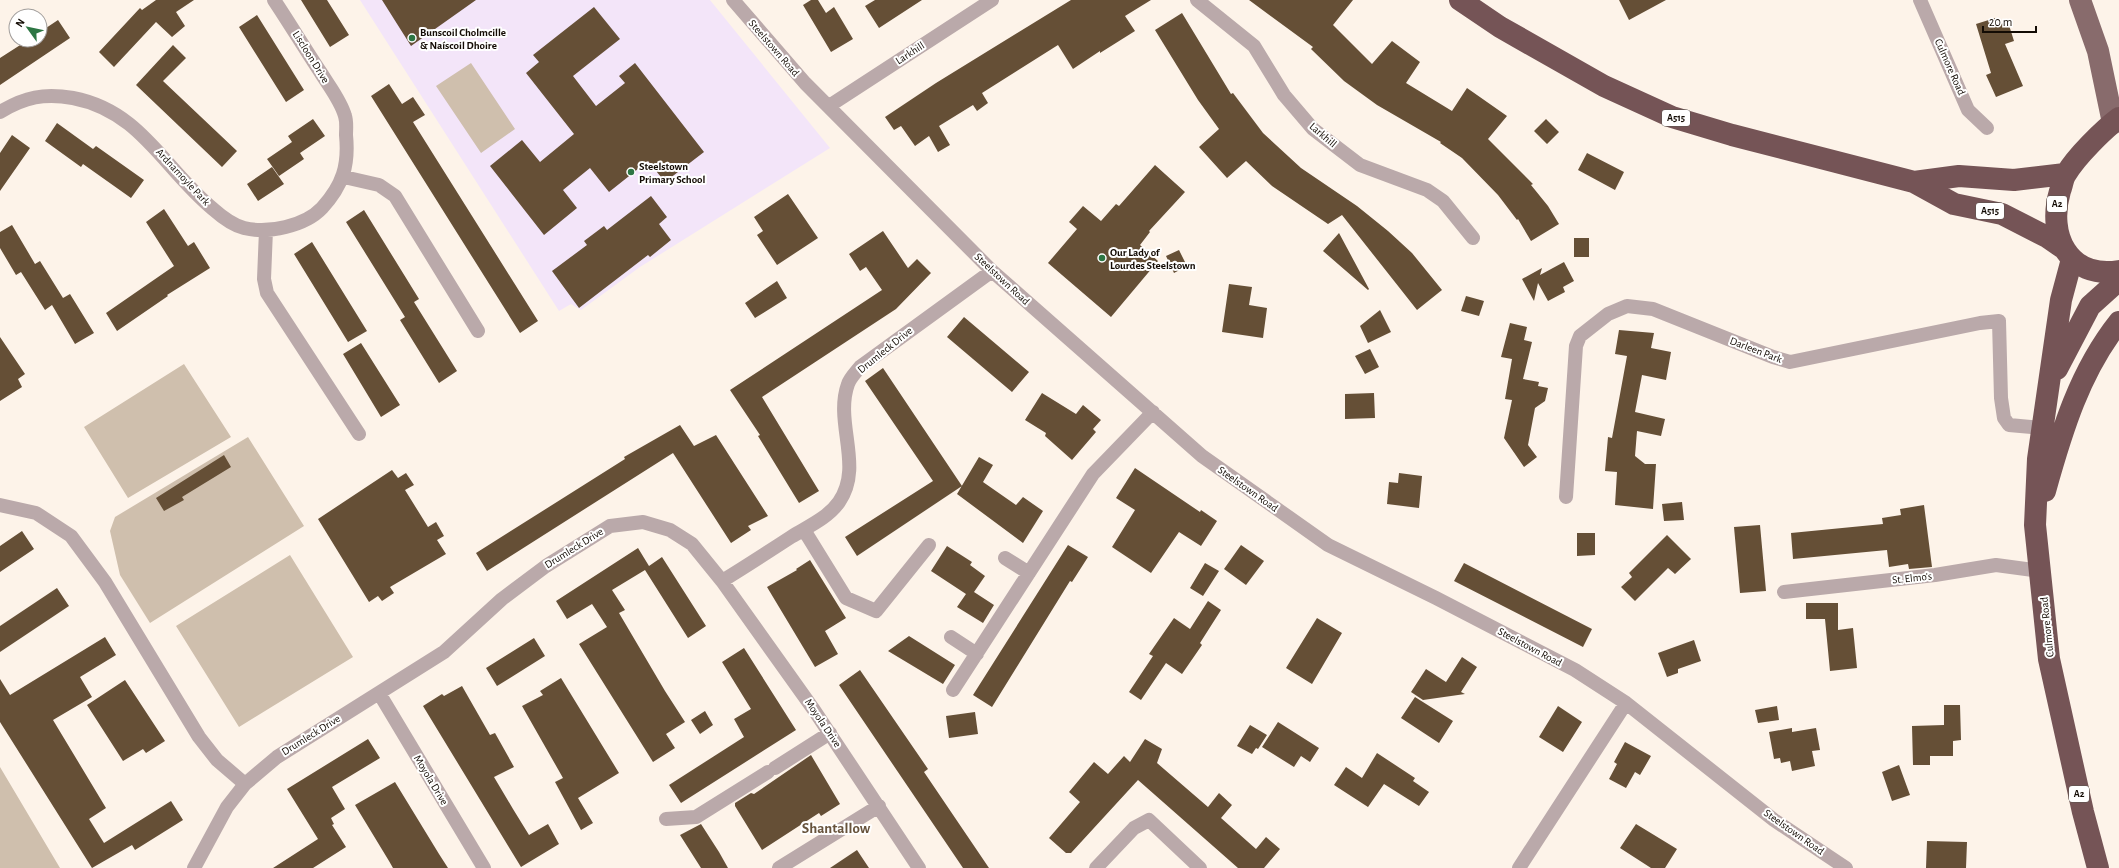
<svg xmlns="http://www.w3.org/2000/svg" width="2119" height="868" viewBox="0 0 2119 868" font-family="'Alegreya Sans',sans-serif">
<style>
.education{fill:#f3e5f9}
.green{fill:#cfbfad}
.building{fill:#654f36}
.lines{fill:none;stroke-linecap:round;stroke-linejoin:round}
.street{stroke:#baa9aa;stroke-width:14}
.primary{stroke:#886b6c;stroke-width:22}
.highway{stroke:#755456;stroke-width:22}
.poi-dot{fill:#2d7643;stroke:#fff;stroke-width:1.5}
.labels{text-anchor:middle;dominant-baseline:central;stroke-width:4;stroke-linejoin:round;paint-order:stroke}
.shield{fill:#fff;stroke:#5a544f;stroke-width:1}
.shield-label{font-size:10px;font-weight:bold;fill:#130b04}
.poi-label{font-size:11px;font-weight:bold;fill:#130b04;stroke:#fff;text-anchor:start}
.street-label{font-size:11px;fill:#130b04;stroke:#fff}
.district-label{font-size:15px;font-weight:bold;fill:#67533c;stroke:#fff}
</style>
<rect width="100%" height="100%" fill="#fdf3e9"/>
<!-- education -->
<path class="education" d="M360 0H710L830 148 640 267 581 310 571 304 559 311Z"/>
<!-- green -->
<path class="green" d="M471 63 515 129 481 153 436 86Z
M184 364 231 437 128 498 84 427Z
M248 437 304 526 150 623 120 575 110 531 115 517Z
M290 555 353 657 239 727 176 626Z
M0 767 60 868H0Z"/>
<!-- building -->
<path class="building" d="M156 0H194L176 12 185 26 172 37 156 22 114 67 99 52 140 8 142 10Z
M301 0H327L349 35 330 47Z
M382 0H476L411 46Z
M811 0H818L826 13 834 7 853 39 831 52 803 5Z
M875 0H922L879 28 865 6Z
M1071 0H1151L1125 16 1135 31 1100 53V51L1073 69 1058 45 982 93 988 103 977 111 973 105 939 126 950 145 938 152 929 136 915 146 901 126 894 130 885 117 936 83Z
M1249 0H1353L1333 25 1372 64 1392 41 1420 62 1406 83 1452 111 1467 88 1507 116 1488 139 1533 184 1531 185 1548 206 1559 224 1531 241 1518 219 1517 220 1498 195 1462 158 1440 143 1441 142 1377 105 1344 81 1311 49 1313 47Z
M1619 0H1666L1629 20Z
M594 7 620 39 573 76 596 106 625 83 619 76 635 63 704 152 665 182 648 161 609 192 590 168 563 190 577 208 544 235 490 166 522 140 540 162 574 134 526 73 539 62 533 55Z
M1182 13 1231 94 1233 93 1263 133 1301 168 1357 206 1388 231 1412 253 1442 290 1417 310 1342 215 1328 224 1272 186 1246 161 1227 178 1199 147 1219 129 1198 100 1155 30Z
M257 15 304 90 286 102 239 27Z
M1995 18 1997 25 2008 22 2014 41 2005 44 2023 86 1996 97 1986 75 1991 73 1976 24Z
M58 20 70 38 0 85V58L28 40H40V32Z
M173 45 186 58 163 81 237 151 222 167 136 85Z
M389 84 402 104 413 97 425 115 413 122 538 321 520 333 371 96Z
M313 119 325 136 300 153 304 159 279 176 267 159 292 142 288 136Z
M1546 119 1559 132 1547 144 1534 131Z
M57 123 93 149 96 146 144 180 131 198 83 164 81 167 45 141Z
M12 135 30 148 0 191V153Z
M1587 153 1624 172 1615 190 1578 170Z
M1155 165 1185 192 1149 231 1150 232 1140 245 1158 261 1111 317 1048 263 1077 229 1069 222 1083 206 1101 221 1116 204 1119 206Z
M272 167 284 184 258 201 247 184Z
M788 194 818 238 777 265 757 235 763 231 754 217Z
M651 196 667 217 659 224 671 240 650 257 648 255 579 308 552 271 587 245 584 241 604 226 607 230Z
M164 209 188 246 194 242 210 268 167 295 168 296 117 331 106 313 174 266 146 222Z
M364 210 419 299 414 302 457 371 439 383 400 320 405 317 346 222Z
M12 225 35 264 40 261 63 298 70 294 94 333 75 344 52 305 45 310 21 272 16 275 0 248V232Z
M883 231 908 268 917 259 931 273 896 309 762 397 819 491 799 503 758 436 760 435 730 390 882 290 866 267 860 271 849 254Z
M1339 233 1369 289 1368 290 1323 251Z
M1574 238H1589V257H1574Z
M312 242 367 331 348 342 294 254Z
M1179 250 1187 266 1174 273 1166 256Z
M1564 262 1574 281 1563 287 1565 292 1548 301 1538 283 1534 301 1522 279 1542 268 1540 275Z
M777 281 787 298 755 318 745 303Z
M1229 284 1252 287 1249 305 1267 308 1263 338 1222 332Z
M1466 296 1484 301 1479 316 1461 311Z
M1380 310 1391 332 1368 343 1360 326Z
M964 317 1029 372 1012 392 947 337Z
M1510 323 1527 327 1524 340 1532 342 1523 379 1539 382 1538 386 1548 388 1545 401 1535 408 1528 445 1537 457 1524 467 1504 438 1512 400 1505 399 1512 359 1501 357Z
M1619 330 1654 333 1651 348 1671 352 1666 380 1642 375 1635 412 1665 419 1661 436 1637 431 1635 456 1645 464H1656L1653 509 1615 505 1617 472 1605 471 1608 437 1612 438 1627 356 1615 354Z
M0 337 25 374 18 379 22 387 0 401Z
M361 343 400 405 381 417 343 354Z
M1370 349 1379 367 1365 374 1355 356Z
M883 368 962 486 857 556 845 537 933 481 865 381Z
M1042 393 1076 414 1083 405 1101 420 1093 429 1096 432 1072 460 1045 436 1046 433 1025 420Z
M1374 393 1375 418 1345 419V394Z
M680 425 694 446 716 435 768 516 748 526 751 530 731 543 673 453 487 571 476 553 625 459 624 457Z
M224 455 231 467 182 497 184 500 164 511 156 498Z
M979 457 993 465 983 482 1016 505 1023 497 1043 511 1023 543 957 494Z
M1135 468 1200 512 1201 510 1217 521 1201 546 1179 532 1151 573 1112 547 1135 510 1116 498Z
M392 470 398 478 406 473 414 485 405 490 428 527 436 522 444 536 437 540 446 554 390 587 394 593 382 601 378 596 369 602 318 519Z
M1399 473 1422 476 1419 508 1387 504 1389 482 1398 483Z
M1682 502 1684 520 1664 521 1662 504Z
M1924 505 1932 567 1909 569 1908 564 1889 567 1887 550 1793 559 1791 533 1883 524 1882 518 1901 515 1900 509Z
M1760 525 1766 591 1740 593 1734 527Z
M22 531 34 549 0 572V546Z
M1577 533H1595V555L1577 556Z
M1667 535 1691 559 1675 574 1668 568 1635 601 1621 587 1632 577 1629 573Z
M1068 545 1088 557 1072 582 1070 581 992 707 973 695Z
M1241 545 1264 561 1246 585 1224 569Z
M947 546 972 562 970 565 985 576 974 592 994 605 983 623 957 607 966 594 931 571Z
M638 548 649 566 662 557 706 626 688 638 645 570 612 590 625 610 619 613 665 691 685 722 666 734 675 748 653 762 579 644 607 627 592 604 567 619 556 601Z
M810 560 846 618 825 631 838 654 815 667 767 587 797 570 796 569Z
M1205 563 1219 571 1203 596 1190 588Z
M1464 563 1592 629 1583 647 1454 581Z
M57 588 69 606 0 652V626Z
M1208 601 1221 610 1200 643 1202 645 1182 674 1166 663 1141 700 1129 692 1153 656 1149 654 1174 618 1190 629Z
M1806 603H1838V630L1853 628 1857 668 1830 671 1825 619H1806Z
M1317 618 1342 633 1312 684 1286 668Z
M909 636 955 665 943 684 888 651Z
M105 637 116 655 80 677 92 697 53 720 106 808 89 819 104 843 171 801 183 820 135 850 132 845 92 868 0 722V679L10 695Z
M534 638 545 656 497 686 486 668Z
M1694 640 1701 661 1678 669V673L1667 677 1658 653Z
M744 648 796 730 681 803 669 785 744 737 734 719 751 709 722 662Z
M1462 657 1477 667 1461 692 1465 694 1423 700 1411 692 1426 669 1446 682Z
M860 670 928 769 924 772 989 868H963L839 685Z
M561 678 619 773 578 798 593 823 581 830 555 782 563 778 522 706 543 695 540 691Z
M125 680 165 741 146 753 143 749 123 761 87 705Z
M462 686 490 735 495 733 514 767 494 777 513 809 529 835 548 824 559 844 521 867 423 706 442 694 444 696Z
M1415 697 1453 721 1439 743 1401 718Z
M1944 705H1960L1961 740 1953 741V756H1930V765H1913L1912 726 1944 725Z
M1558 706 1582 722 1563 752 1539 737Z
M1777 706 1779 720 1758 723 1755 710Z
M705 711 713 725 700 734 691 720Z
M975 712 978 734 949 738 946 716Z
M1278 722 1319 748 1310 762 1301 756 1294 767 1262 747Z
M1250 725 1267 735 1258 749 1256 748 1252 754 1237 746Z
M1792 728V732L1816 728 1820 750 1812 751 1815 766 1792 771 1790 761 1781 763 1780 758 1774 759 1769 732Z
M368 739 380 758 332 787 345 809 331 818 334 824 332 825 346 847 313 868H273L318 839 287 789Z
M1145 739 1162 749 1157 763 1208 807 1219 793 1232 805 1221 818 1256 849 1266 837 1280 849 1264 868H1238L1138 780 1071 853H1066L1049 838 1080 802 1069 792 1094 762 1108 774 1124 756 1130 762Z
M1625 742 1651 756 1640 775 1635 772 1626 788 1609 779 1617 764 1614 762Z
M1377 753 1415 778 1413 781 1429 792 1419 806 1384 784 1368 807 1334 785 1346 767 1362 778Z
M811 755 840 804 821 816 819 813 762 850 735 806V803L751 793 754 794Z
M1899 765 1910 795 1892 801 1882 772Z
M395 782 439 854 448 868H393L389 861 355 805Z
M701 824 719 852 728 868H701L680 835Z
M1636 824 1677 849 1665 868H1651L1620 848Z
M1927 841 1967 842 1966 868H1926Z
M857 850 869 868H830Z"/>
<g class="lines">
<!-- street -->
<path class="street" d="M733 0 805 83 992 271 1202 456 1328 545 1436 598 1575 670 1626 703 1774 820 1846 868
M1197 0 1254 46 1284 95 1313 129 1360 165 1427 190 1443 201 1473 238
M1920 0 1968 110 1987 128
M829 106 992 0
M0 112C25 97 44 93 73 98 141 111 164 169 213 209 222 217 232 225 244 228 268 234 305 226 322 208 343 185 349 165 346 135 346 129 347 122 345 116 341 101 329 86 321 73 305 49 290 24 274 0
M344 177 379 185 395 196 478 331
M266 230 264 279 267 293 359 434
M1566 497 1576 346 1580 336 1608 314 1627 306 1653 309 1773 357 1790 362 1980 323 1999 321 2001 398 2004 418 2009 425 2043 428
M0 505 36 513 71 536 105 582 199 737 217 760 245 784
M804 530 846 598 876 611 929 545
M1005 558 1029 573
M722 581C745 567 768 552 791 537 807 527 828 518 839 502 864 466 834 423 848 384 850 378 856 372 860 367L992 271
M1784 592 1935 575 1996 565 2040 571
M951 637 977 654
M953 690 1093 474 1153 412
M379 693 484 868
M775 768 830 733
M666 819 696 817 768 772
M194 868 227 807 245 784 277 757 444 652 502 599 546 566 610 526 643 522 670 530 692 544 722 581 814 710 919 868
M779 868 879 806
M1096 868 1134 828 1149 820 1200 868
M1519 868 1626 703"/>
<!-- primary -->
<path class="primary" d="M2080 0 2098 51 2113 123"/>
<!-- highway -->
<path class="highway" d="M1460 0 1500 27 1604 86 1672 117 1732 135 1914 182 1954 204 2002 214 2047 237 2063 248
M2119 118C2103 130 2076 157 2066 174 2063 178 2062 186 2060 191 2047 235 2068 279 2119 271
M1914 182 1959 176 2014 180 2065 174
M2072 259 2061 300 2038 459 2035 525 2049 659 2083 812 2098 868
M2057 369 2090 306 2119 280
M2045 491C2062 430 2080 371 2119 322"/>
</g>
<!-- markers -->
<g class="poi-dot">
<circle cx="412" cy="38" r="4"/>
<circle cx="631" cy="172" r="4"/>
<circle cx="1102" cy="258" r="4"/>
</g>
<g class="labels">
<!-- shield labels -->
<g class="shield">
<rect x="1662" y="110" width="28" height="16" rx="3"/>
<rect x="2047" y="196" width="20" height="16" rx="3"/>
<rect x="1976" y="203" width="28" height="16" rx="3"/>
<rect x="2069" y="786" width="20" height="16" rx="3"/>
</g>
<g class="shield-label">
<text x="1676" y="118">A515</text>
<text x="2057" y="204">A2</text>
<text x="1990" y="211">A515</text>
<text x="2079" y="794">A2</text>
</g>
<!-- poi labels -->
<g class="poi-label">
<text x="420" y="32">Bunscoil Cholmcille<tspan x="420" dy="13">&amp; Naíscoil Dhoire</tspan></text>
<text x="639" y="166">Steelstown<tspan x="639" dy="13">Primary School</tspan></text>
<text x="1110" y="252">Our Lady of<tspan x="1110" dy="13">Lourdes Steelstown</tspan></text>
</g>
<!-- street labels -->
<g class="street-label">
<text transform="translate(774 48) rotate(49)">Steelstown Road</text>
<text transform="translate(910 53) rotate(-33)">Larkhill</text>
<text transform="translate(311 57) rotate(58)">Liscloon Drive</text>
<text transform="translate(1950 67) rotate(66)">Culmore Road</text>
<text transform="translate(1323 135) rotate(41)">Larkhill</text>
<text transform="translate(183 177) rotate(47)">Ardnamoyle Park</text>
<text transform="translate(1002 279) rotate(43)">Steelstown Road</text>
<text transform="translate(885 350) rotate(-39)">Drumleck Drive</text>
<text transform="translate(1756 350) rotate(21)">Darleen Park</text>
<text transform="translate(1248 489) rotate(35)">Steelstown Road</text>
<text transform="translate(574 548) rotate(-32)">Drumleck Drive</text>
<text transform="translate(1912 578) rotate(-6)">St. Elmo's</text>
<text transform="translate(2047 627) rotate(-96)">Culmore Road</text>
<text transform="translate(1530 647) rotate(28)">Steelstown Road</text>
<text transform="translate(823 723) rotate(56)">Moyola Drive</text>
<text transform="translate(311 735) rotate(-32)">Drumleck Drive</text>
<text transform="translate(431 780) rotate(59)">Moyola Drive</text>
<text transform="translate(1794 832) rotate(35)">Steelstown Road</text>
</g>
<!-- district labels -->
<g class="district-label">
<text x="836" y="828">Shantallow</text>
</g>
</g>
<!-- north arrow -->
<g transform="translate(28 28) rotate(303)"><circle r="19" fill="#ffffff" stroke="#a19d9b"/>
<path d="M0-3L7 15L0 10L-7 15Z" fill="#2d7643"/>
<text y="-6" font-size="11" font-weight="bold" text-anchor="middle" fill="#130b04">N</text>
</g>
<!-- scale -->
<path d="M1983 26v6h53v-6" fill="none" stroke="#130b04" stroke-width="2"/>
<text x="1989" y="26" font-size="12" fill="#130b04" stroke="#ffffff" stroke-width="3" paint-order="stroke">20 m</text>
</svg>
